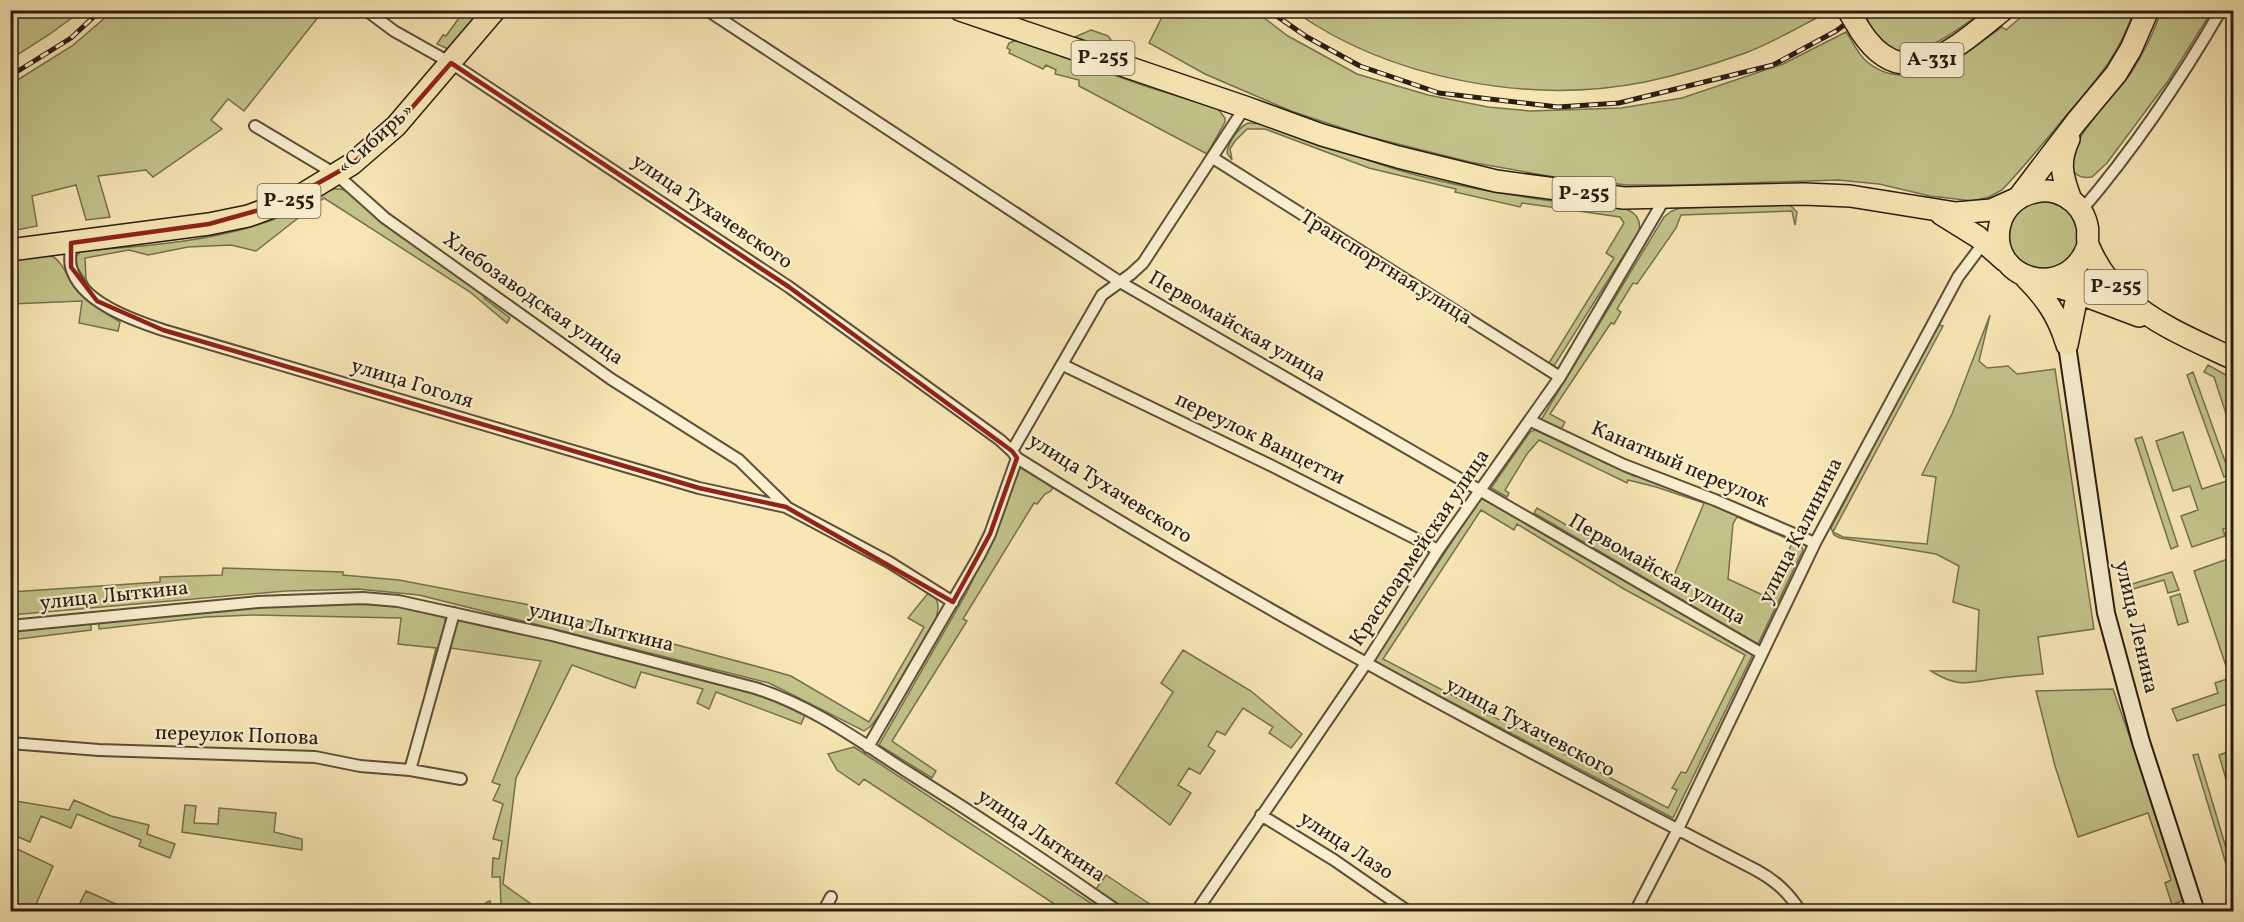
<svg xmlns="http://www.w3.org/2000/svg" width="2244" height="922" viewBox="0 0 2244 922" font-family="Vollkorn,serif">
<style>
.green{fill:#c2c38a;stroke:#76704e;stroke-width:1.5;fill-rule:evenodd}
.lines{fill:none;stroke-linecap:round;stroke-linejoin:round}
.street-casing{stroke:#5d4e3a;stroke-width:14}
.secondary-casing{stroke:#291c11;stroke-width:20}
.highway-casing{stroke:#291c11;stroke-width:24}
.street{stroke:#faefcf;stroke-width:10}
.secondary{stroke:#faefcf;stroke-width:16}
.highway{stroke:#f8e6b5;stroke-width:21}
.rail-casing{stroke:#291c11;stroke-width:5}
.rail{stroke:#faefcf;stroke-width:3;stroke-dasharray:9;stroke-linecap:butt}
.highway-bridge-casing{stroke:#291c11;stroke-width:24;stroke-linecap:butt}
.highway-bridge{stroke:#f8e6b5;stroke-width:21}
.marked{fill:none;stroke:#8f2418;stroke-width:4.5;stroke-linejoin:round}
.labels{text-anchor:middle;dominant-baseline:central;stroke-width:4.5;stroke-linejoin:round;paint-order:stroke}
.shield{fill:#faefcf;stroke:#685b4a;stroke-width:1.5}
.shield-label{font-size:20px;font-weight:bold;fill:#291c11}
.street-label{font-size:21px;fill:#291c11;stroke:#faefcf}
</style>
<rect width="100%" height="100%" fill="#f8e6b5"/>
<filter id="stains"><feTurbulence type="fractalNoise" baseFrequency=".00333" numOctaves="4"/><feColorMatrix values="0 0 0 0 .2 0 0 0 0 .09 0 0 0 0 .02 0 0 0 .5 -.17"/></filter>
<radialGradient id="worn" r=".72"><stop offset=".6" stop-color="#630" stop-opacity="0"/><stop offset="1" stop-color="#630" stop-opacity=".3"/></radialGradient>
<!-- green -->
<path class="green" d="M11 10H81V11L50 34 11 59Z
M113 11H323L244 111 228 99 211 120 222 129 153 177 146 170 98 176 110 217 86 220 76 185 32 196 37 226 11 231V84L72 46Z
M464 11H481L452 45 448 49 437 44 443 35 446 36Z
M1165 11H1255L1288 36 1357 74 1428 95 1488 107 1530 111 1621 108 1682 98 1783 64 1846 32C1852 40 1857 52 1864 59 1906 100 1967 52 2002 27L2006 30 2028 11H2133C2121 55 2089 88 2060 123 2041 146 2022 169 2002 190L1989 197 1973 201 1930 196 1879 184 1838 180 1683 185H1627L1554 177 1470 162 1366 136 1291 111 1205 74 1149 43Z
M1294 11H1830C1802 25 1775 42 1745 53 1712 65 1678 75 1645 82 1529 105 1390 79 1294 11Z
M1880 11H1983C1962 27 1915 65 1886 47 1878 42 1871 29 1865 21Z
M2161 11H2212L2168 81 2107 163 2092 177C2086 178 2080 178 2075 173 2055 152 2118 93 2131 73 2143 54 2154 33 2161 11Z
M1091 30 1108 36 1120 52 1075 37Z
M1016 40 1142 85 1218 109 1225 118V122L1207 154 1079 86V80L1055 74 1056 70 1046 65 1043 69 1009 53 1010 50 1007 48 1009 43Z
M1248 123 1264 124C1307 140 1351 155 1395 169 1465 190 1553 203 1626 209 1636 213 1641 220 1639 231L1554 366 1549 363 1614 258 1606 253 1624 223 1620 217 1522 203 1520 207 1455 192 1456 189 1369 168 1265 129H1247L1235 141 1230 149 1232 160 1227 153C1228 142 1238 128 1248 123Z
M333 189H341L349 192 362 202 378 220 486 295 484 298 510 318 507 323 470 292 324 198 256 251 231 245 188 247 148 255 129 250 85 258 86 279 90 287 77 267 76 257 81 251C144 246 212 242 272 220 293 212 312 197 333 189Z
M2042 198 2070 208 2081 235 2071 261 2046 273C2010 260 2006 255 2011 217L2036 199Z
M1790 205 1797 212 1795 225 1792 211 1681 215 1676 228 1637 284 1633 283 1617 309 1621 312 1614 324 1611 323 1550 414 1565 422 1561 430 1541 420 1664 217 1672 211 1680 208Z
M52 256C63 262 67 277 74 287 87 303 103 312 120 322L118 331 79 323 82 301 11 304V287L16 280 14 273H11V260Z
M1990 315 1979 361 1987 368 2008 366 2017 374 2055 369 2094 629 2038 637 2043 674C2029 675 2014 676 2000 678 1970 682 1959 689 1931 671H1976L1979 610 1953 602 1959 566 1936 554 1840 538 1834 535 1831 528 1937 324 1943 326 1833 532 1843 537 1927 544 1936 477 1922 475 1952 414Z
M2208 365 2233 379 2234 451H2232L2226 437 2233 435 2214 377 2204 372Z
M2193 372 2230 475 2224 477 2187 375Z
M1535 430 1634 476 1651 479 1799 540 1803 550 1758 644 1534 513 1537 508 1670 585 1704 503 1656 487 1628 480 1627 483 1539 440 1527 454 1505 490 1509 493 1507 497 1491 488 1530 432ZM1737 517 1793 541 1767 597 1728 579 1733 524Z
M2183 432 2202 489 2230 480 2233 490V526L2223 529 2225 536 2192 547 2181 516 2198 510 2190 486 2173 491 2156 441Z
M2142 437 2178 546 2171 549 2135 439Z
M1023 467 1053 488 1051 491 1045 494 1037 504 1034 503 963 619 967 621 892 741 936 771 932 778 879 745 967 592 995 533 1020 468Z
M1481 498 1753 654 1673 818 1373 661ZM1481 510 1514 530 1517 524 1624 589 1745 655 1686 773 1681 772 1672 788 1677 790 1668 808 1383 659Z
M2233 557V663L2226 666 2194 571Z
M223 568 343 572V575L399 580 525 604 770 670 791 676 869 722 924 627 908 618 929 592C940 600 939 607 936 619L880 714 871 726 864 731 769 683 419 595 358 589 286 591 11 615V592L160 582V577L222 575Z
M2172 572 2179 590 2168 593 2164 580 2133 589 2132 584Z
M2180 594 2188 622 2178 625 2170 597Z
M334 604 399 605 445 615V626L426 689 436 648 398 644 401 618 252 615 206 617 99 629V621L261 606Z
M457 618 546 638 718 683 766 697 805 715 801 724 716 692 709 709 697 703 703 689 641 672 635 688 572 665 516 778 503 884 541 911H509L486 907 485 911H478L487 902 490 901 491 906 501 907 500 877H492L493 858 499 859 502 841 493 839 503 804 493 800 500 785 492 782 541 661 451 648 448 659H444Z
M91 622V630L11 640 10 630Z
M1183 650 1251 691 1302 734 1291 748 1269 733 1273 727 1243 708 1225 735 1217 731 1208 746 1215 751 1200 774 1189 768 1178 785 1191 793 1170 825 1116 783 1173 692 1161 683Z
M2233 677V702L2177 721 2172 709 2218 693 2215 683Z
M2113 689 2186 899 2172 905 2165 883 2171 880 2148 813 2078 837 2055 766 2036 691Z
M854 747 877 762 1103 911H1065L864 779 859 785 837 770 828 754Z
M2233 750H2234L2233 803 2219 755Z
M2198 754 2233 871V887L2193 755Z
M10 800 69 810 74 800 111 816 149 825 147 834 175 844 170 858 139 846 141 840 77 814 71 828 41 816 30 842 11 834Z
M185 805 196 806 194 823 218 824 219 808 276 813 274 832 302 839V850L182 832Z
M11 846 53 866 33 911H20L11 908Z
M1106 875 1160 911H1129L1096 889Z
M86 891 132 911H105L99 909 98 911H76Z"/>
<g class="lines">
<defs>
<path id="street" d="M366 10 394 31 451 63 789 287 1000 440 1012 451 1017 458C1256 608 1506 741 1756 870 1776 881 1788 892 1801 912
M707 10 1120 282 1761 653
M255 126 337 175 385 218 611 379 739 460 786 506
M1213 158 1560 377
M2081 211C2134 149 2180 81 2221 10
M71 243C71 251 69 260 71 267 80 302 133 320 163 330L699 488 786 507 889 562 953 602
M1063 365 1270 465 1438 550
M1531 421 1624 465 1715 500 1815 543
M1012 451 1102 295 1131 274 1143 263 1245 107
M10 626 258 602 363 598 398 601 552 635 755 688C810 705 858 740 906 771 978 816 1049 863 1119 912
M10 743 99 750 315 757 360 766 410 770 461 779
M868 747 979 556 990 534 1017 458
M410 770 454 613
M1261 815 1334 860 1409 912
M823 912 831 897
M1196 912 1367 662 1438 550 1560 377 1665 198
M1635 912 1678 829 1815 543 1958 277 1985 241"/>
<path id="secondary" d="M2067 345 2106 613 2141 742 2196 912"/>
<path id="highway" d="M960 10 1245 107 1322 135 1398 157 1496 181 1624 198 1804 194 1850 196 1956 213 1991 210 2018 198 2076 122 2116 74 2131 49 2148 10
M1860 30C1904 99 1958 46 2003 10
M2069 139C2058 162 2062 176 2071 200
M1941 214 1978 237 2005 261
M2088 245C2068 304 1986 280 2000 224 2004 209 2016 197 2031 193 2055 185 2081 200 2087 225 2089 232 2086 241 2089 247 2097 266 2111 285 2126 298 2158 326 2196 341 2234 359
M10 250 209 224 248 216 281 204 303 194 352 164 396 126 495 10
M2026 278C2046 298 2058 316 2066 342
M2041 282 2078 293 2139 316
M2067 345 2080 281"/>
</defs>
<!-- street casing -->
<use href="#street" class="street-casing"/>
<!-- secondary casing -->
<use href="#secondary" class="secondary-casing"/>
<!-- highway casing -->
<use href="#highway" class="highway-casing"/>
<!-- street -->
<use href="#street" class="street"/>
<!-- secondary -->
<use href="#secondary" class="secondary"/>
<!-- highway -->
<use href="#highway" class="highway"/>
<defs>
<path id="rail" d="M1268 10 1307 37 1360 66 1439 93 1558 107 1619 103 1773 65 1836 31 1864 10
M10 76 71 38 101 10"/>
</defs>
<!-- rail casing -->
<use href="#rail" class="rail-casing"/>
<!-- rail -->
<use href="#rail" class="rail"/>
<defs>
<path id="highway-bridge" d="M1848 10 1860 30"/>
</defs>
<!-- highway-bridge casing -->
<use href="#highway-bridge" class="highway-bridge-casing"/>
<!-- highway-bridge -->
<use href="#highway-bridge" class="highway-bridge"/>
</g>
<!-- marked area -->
<path class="marked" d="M451 63 789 287 1012 451 1017 458 990 534 953 602 786 507 699 488 163 330 97 301 71 267V243L209 224 281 204 352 164 396 126Z"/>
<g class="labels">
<!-- shield labels -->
<g class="shield">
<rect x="1071.5" y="41" width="63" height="34" rx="4.5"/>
<rect x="1900.5" y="43" width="63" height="34" rx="4.5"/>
<rect x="1552.5" y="177" width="63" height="34" rx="4.5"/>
<rect x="257.5" y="184" width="63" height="34" rx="4.5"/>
<rect x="2084.5" y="270" width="63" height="34" rx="4.5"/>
</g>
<g class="shield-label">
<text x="1103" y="58">Р-255</text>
<text x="1932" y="60">А-331</text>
<text x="1584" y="194">Р-255</text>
<text x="289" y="201">Р-255</text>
<text x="2116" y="287">Р-255</text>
</g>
<!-- street labels -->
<g class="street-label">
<text transform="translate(376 139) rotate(-42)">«Сибирь»</text>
<text transform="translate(712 212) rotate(34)">улица Тухачевского</text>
<text transform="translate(1386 268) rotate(32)">Транспортная улица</text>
<text transform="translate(533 299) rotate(35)">Хлебозаводская улица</text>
<text transform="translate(1237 327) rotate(30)">Первомайская улица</text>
<text transform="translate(412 384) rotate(17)">улица Гоголя</text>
<text transform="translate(1260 439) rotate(26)">переулок Ванцетти</text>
<text transform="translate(1680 465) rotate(23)">Канатный переулок</text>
<text transform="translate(1110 489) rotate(32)">улица Тухачевского</text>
<text transform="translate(1801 531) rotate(-63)">улица Калинина</text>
<text transform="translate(1420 548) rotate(-56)">Красноармейская улица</text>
<text transform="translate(1657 570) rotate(30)">Первомайская улица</text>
<text transform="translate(114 596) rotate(-6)">улица Лыткина</text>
<text transform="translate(2136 627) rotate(77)">улица Ленина</text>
<text transform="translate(601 628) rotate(14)">улица Лыткина</text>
<text transform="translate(1530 728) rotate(28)">улица Тухачевского</text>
<text transform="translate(237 736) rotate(2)">переулок Попова</text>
<text transform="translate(1041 836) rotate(34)">улица Лыткина</text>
<text transform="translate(1346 846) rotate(33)">улица Лазо</text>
</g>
</g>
<!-- margin -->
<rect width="2244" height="922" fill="none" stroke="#f8e6b5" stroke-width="36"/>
<rect x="12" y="12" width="2220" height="898" fill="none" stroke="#291c11" stroke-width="3"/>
<rect x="18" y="18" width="2208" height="886" fill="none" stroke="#291c11" stroke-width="1.5"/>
<rect width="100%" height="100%" filter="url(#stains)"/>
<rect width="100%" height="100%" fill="url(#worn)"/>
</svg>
